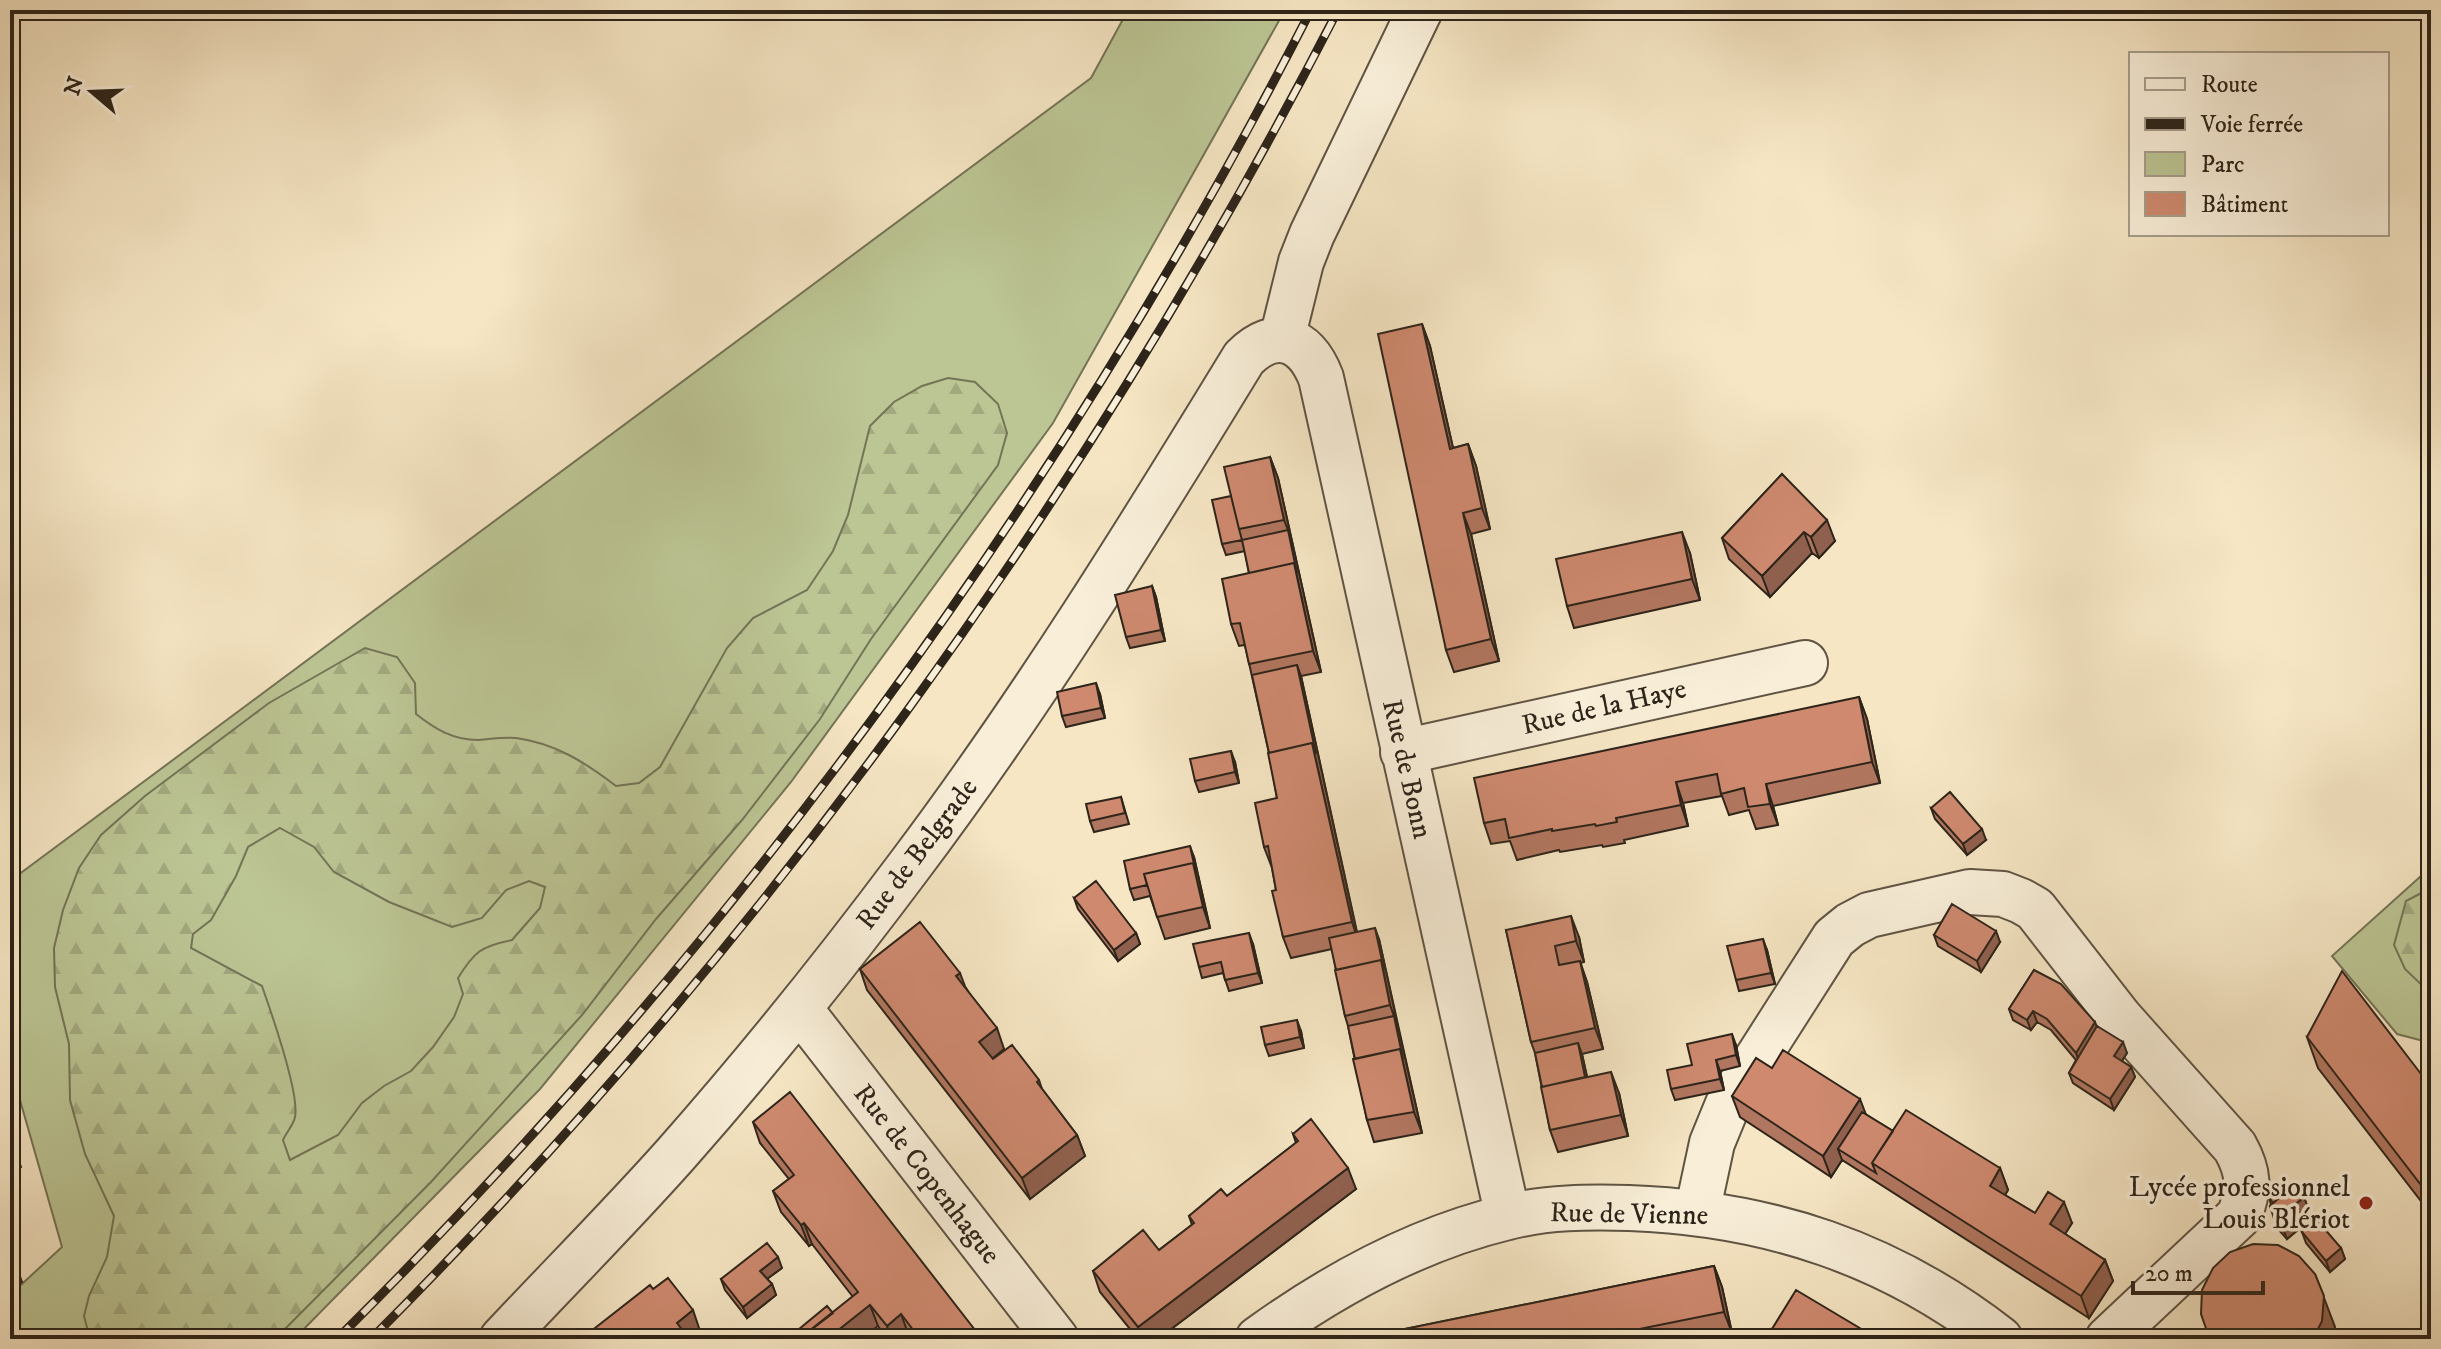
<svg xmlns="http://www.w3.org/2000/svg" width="2441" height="1349" viewBox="0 0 2441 1349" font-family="'IM FELL DW Pica',serif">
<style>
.green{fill:#bcc594;stroke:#747457;stroke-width:2}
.forest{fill:url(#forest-firs);stroke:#747457;stroke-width:2;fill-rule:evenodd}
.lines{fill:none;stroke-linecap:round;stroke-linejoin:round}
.minor-casing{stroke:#5f5444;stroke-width:48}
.minor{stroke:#f9efd9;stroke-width:44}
.rail-casing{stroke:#2d241a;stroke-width:9}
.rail{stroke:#f9efd9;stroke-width:6;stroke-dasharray:18;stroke-linecap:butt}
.wall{fill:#b1765f;stroke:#2d241a;stroke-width:2}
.shaded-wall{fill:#90604e;stroke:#2d241a;stroke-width:2}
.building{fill:#ce896f;stroke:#2d241a;stroke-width:2}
.poi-dot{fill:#8f2418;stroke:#f9efd9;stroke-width:3}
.labels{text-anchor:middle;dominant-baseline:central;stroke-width:7;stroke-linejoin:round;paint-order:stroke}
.street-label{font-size:28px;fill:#2d241a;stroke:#f9efd9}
.poi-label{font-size:28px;fill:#2d241a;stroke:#f9efd9;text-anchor:end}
</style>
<defs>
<pattern id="forest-firs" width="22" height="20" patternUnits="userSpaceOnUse" patternTransform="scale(2)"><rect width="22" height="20" fill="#bcc594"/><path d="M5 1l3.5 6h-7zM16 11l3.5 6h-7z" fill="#a2a97f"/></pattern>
</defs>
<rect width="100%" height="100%" fill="#f6e6c4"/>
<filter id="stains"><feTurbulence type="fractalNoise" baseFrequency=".0025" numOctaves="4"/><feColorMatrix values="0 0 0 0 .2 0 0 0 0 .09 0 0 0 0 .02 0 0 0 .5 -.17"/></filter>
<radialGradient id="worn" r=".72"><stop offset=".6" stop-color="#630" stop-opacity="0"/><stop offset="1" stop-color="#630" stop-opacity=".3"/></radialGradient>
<!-- green -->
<path class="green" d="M1128 10H1285L1053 423 791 782 540 1089 294 1339H10V1295L62 1247 10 1065V881L1091 78Z
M2431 867V1043L2397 1034 2332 956Z"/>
<!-- forest -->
<path class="forest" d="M948 378 975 382 998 404 1007 433 998 465 871 639 820 719 742 820 656 919 582 1015 431 1182 275 1339H90L84 1316 89 1296 107 1257 114 1216 85 1154 70 1100 69 1044 55 987 54 948 63 910 79 868 101 835 145 796 269 703 365 648 397 657 415 683 416 714C435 729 453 740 478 740 490 739 504 737 516 738 555 743 586 763 616 786L639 783 660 767 727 648 753 618 807 590 833 551 848 515 870 426 894 402 922 386ZM280 828 314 847 334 872 389 902 452 927 482 918 506 890 529 881 545 887 540 908 512 940C481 946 474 952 458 978L463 994 454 1017 433 1047 411 1071 384 1086 362 1103 338 1135 290 1160 283 1140C286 1133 294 1124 295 1117 300 1093 271 1012 262 986L191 948 193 934 211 920 236 876 248 847Z
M2431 888V994L2405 969 2394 945 2406 901Z"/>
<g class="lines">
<defs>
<path id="minor" d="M1282 339 1301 262 1312 234 1420 10
M1403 752 1805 663
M799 1008 1056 1339
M1697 1213 1712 1143 1728 1104 1834 938 1850 925 1869 915 1970 892 2003 894 2021 901 2035 909 2120 1018 2235 1147C2249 1172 2250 1189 2239 1216L2108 1339
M502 1339C560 1277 620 1217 676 1154 758 1061 836 964 910 865 1032 703 1139 530 1244 358 1276 326 1306 339 1321 378L1508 1217
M1258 1339C1334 1284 1416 1239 1508 1217 1547 1207 1588 1207 1629 1208 1768 1213 1890 1253 2000 1339"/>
</defs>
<!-- minor casing -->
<use href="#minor" class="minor-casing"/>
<!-- minor -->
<use href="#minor" class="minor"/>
<defs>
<path id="rail" d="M337 1339C729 950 1059 502 1311 10
M371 1339C760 949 1086 501 1338 10"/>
</defs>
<!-- rail casing -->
<use href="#rail" class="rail-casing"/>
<!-- rail -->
<use href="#rail" class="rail"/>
</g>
<!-- wall -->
<path class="wall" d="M1422 324 1430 346 1453 448 1468 444 1476 466 1490 529 1471 534 1499 661 1454 672 1446 650Z
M1270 457 1278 478 1321 672 1301 676 1357 932 1379 939 1422 1133 1374 1142 1367 1120 1348 1026 1345 1016 1332 949 1291 958 1283 937 1276 890 1272 868 1264 847 1277 798 1269 753 1245 645 1239 646 1231 624 1249 573 1245 551 1226 555 1222 544 1231 496Z
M1782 474 1835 541 1819 558 1812 553 1770 597 1729 559 1722 538Z
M1690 553 1700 600 1574 628 1567 606Z
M1152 586 1156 597 1165 641 1130 648 1126 637Z
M1100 694 1105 718 1066 727 1062 716Z
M1859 697 1867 719 1880 783 1773 806 1778 825 1756 829 1749 810 1729 815 1722 796 1683 803 1688 826 1624 840 1625 843 1603 847 1602 845 1560 852 1559 850 1517 860 1510 841 1491 844 1484 823Z
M1235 762 1239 783 1199 792 1195 781Z
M1121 797 1129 824 1094 832 1090 821Z
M1931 808 1986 840 1967 855 1935 819Z
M1194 857 1210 928 1165 939 1150 896 1134 900 1130 889Z
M1074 898 1136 933 1140 944 1118 961 1078 909Z
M1506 930 1579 937 1584 962 1580 963 1587 982 1603 1049 1582 1054 1587 1077 1619 1093 1628 1136 1558 1152 1550 1130 1535 1053 1531 1042Z
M1934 935 2000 942 1981 972 1938 946Z
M1253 944 1262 983 1229 991 1223 973 1202 978 1199 967Z
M1767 950 1775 984 1739 991 1736 980Z
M860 969 966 988 1004 1049 993 1058 1039 1080 1042 1089 1077 1135 1085 1156 1030 1199 867 990Z
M2034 970 2127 1053 2122 1061 2131 1067 2135 1077 2114 1110 2073 1083 2069 1073 2076 1060 2051 1030 2037 1022 2031 1030 2013 1020 2009 1009Z
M1301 1031 1304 1048 1269 1056 1265 1045Z
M2307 1037 2431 1087V1214L2318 1068Z
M1736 1045 1740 1066 1720 1071 1724 1090 1675 1100 1671 1089 1692 1065Z
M1772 1068 1865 1114 1893 1131 2000 1168 2008 1190 2005 1195 2035 1213 2072 1223 2065 1234 2105 1260 2113 1281 2089 1318 1842 1160 1831 1177 1740 1117 1732 1096Z
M753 1122 982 1339H911L909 1336 905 1339H888L878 1326 833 1313 853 1297 812 1244 809 1246 781 1212 773 1191 789 1179 760 1143Z
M1293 1134 1356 1189 1158 1339H1138L1100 1292 1093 1271 1159 1250 1192 1225 1189 1216 1227 1196 1296 1143Z
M2292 1187 2312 1218 2287 1239 2277 1228 2270 1206 2271 1205 2269 1197Z
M2302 1232 2341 1248 2345 1259 2330 1272 2306 1243Z
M1714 1266 1722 1287 1732 1333 1702 1339H1356Z
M782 1268 767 1279 772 1284 776 1295 747 1318 725 1290 721 1279Z
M1772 1329 1878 1339H1776Z"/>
<!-- shaded-wall -->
<path class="shaded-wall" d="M1422 324 1430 346 1458 470 1450 449Z
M1468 444 1476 466 1490 529 1482 508Z
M1270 457 1278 478 1321 672 1313 651 1294 563 1288 530 1284 520Z
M1463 513 1471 534 1499 661 1491 639Z
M1827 520 1835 541 1819 558 1811 537Z
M1682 532 1690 553 1700 600 1692 579Z
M1804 532 1812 553 1770 597 1762 576Z
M1152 586 1156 597 1165 641 1161 630Z
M1297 665 1301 676 1359 943 1352 922 1312 743Z
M1096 683 1100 694 1105 718 1101 708Z
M1859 697 1867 719 1880 783 1872 762Z
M1231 751 1235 762 1239 783 1235 772Z
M1676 782 1683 803 1688 826 1681 805Z
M1766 784 1773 806 1778 825 1770 804Z
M1982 829 1986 840 1967 855 1963 844Z
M1190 846 1194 857 1210 928 1203 907 1193 863Z
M1571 916 1579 937 1584 962 1576 941Z
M1375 928 1379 939 1398 1027 1390 1005Z
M1996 931 2000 942 1981 972 1977 961Z
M1136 933 1140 944 1118 961 1114 950Z
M1249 933 1253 944 1262 983 1258 973Z
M1763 939 1767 950 1775 984 1771 973Z
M1580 961 1587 982 1603 1049 1595 1028Z
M960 973 968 994 956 976Z
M2033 1011 2037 1022 2031 1030 2027 1020Z
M1394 1016 1398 1027 1422 1133 1414 1112 1400 1049Z
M1297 1020 1301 1031 1304 1048 1300 1037Z
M2095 1022 2099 1033 2080 1064 2076 1053Z
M997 1028 1004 1049 987 1063 979 1042Z
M1732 1034 1736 1045 1740 1066 1736 1055Z
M2123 1042 2127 1053 2118 1067 2114 1056Z
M1578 1043 1582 1054 1592 1099 1588 1088Z
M1716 1060 1720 1071 1724 1090 1720 1079Z
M2131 1067 2135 1077 2114 1110 2110 1099Z
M1611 1072 1619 1093 1628 1136 1621 1115Z
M1860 1099 1868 1120 1838 1149 1842 1160 1831 1177 1823 1156Z
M1077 1135 1085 1156 1030 1199 1022 1178Z
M17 1156 21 1167 10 1177V1163Z
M1348 1168 1356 1189 1158 1339H1142L1138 1327Z
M2000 1168 2008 1190 1998 1207 1990 1186Z
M2304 1197 2312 1218 2287 1239 2279 1218Z
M2064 1202 2072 1223 2058 1245 2050 1224Z
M804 1223 812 1244 809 1246 801 1225Z
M2341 1248 2345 1259 2330 1272 2326 1261Z
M778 1257 782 1268 764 1281 760 1271Z
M2105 1260 2113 1281 2089 1318 2081 1296Z
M1714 1266 1722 1287 1732 1333 1724 1312Z
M18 1271 22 1282 10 1292V1278Z
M2315 1274 2335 1327 2334 1339H2313Z
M772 1284 776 1295 747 1318 743 1307Z
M870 1305 878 1326 861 1339H816Z
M693 1310 700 1331 691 1339H683L677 1323Z
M901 1314 909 1336 905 1339H891L887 1326Z"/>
<!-- building -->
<path class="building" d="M1422 324 1450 449 1468 444 1482 508 1463 513 1491 639 1446 650 1378 334Z
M1270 457 1284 520 1239 529 1224 467Z
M1782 474 1827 520 1811 537 1804 532 1762 576 1722 538Z
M1231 496 1239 529 1242 540 1222 544 1212 500Z
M1288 530 1297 573 1294 563 1249 573 1242 540Z
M1682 532 1692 579 1567 606 1556 559Z
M1294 563 1313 651 1249 664 1240 623 1231 624 1222 579Z
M1152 586 1161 630 1126 637 1115 595Z
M1297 665 1316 754 1312 743 1269 753 1252 675Z
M1096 683 1101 708 1062 716 1057 692Z
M1859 697 1872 762 1766 784 1770 804 1748 807 1744 788 1721 794 1717 774 1676 782 1681 805 1616 818 1617 822 1596 826 1595 824 1552 831V829L1509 838 1505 819 1484 823 1474 778Z
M1312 743 1352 922 1283 937 1272 891 1276 890 1268 846 1264 847 1255 803 1277 798 1268 753Z
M1231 751 1235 772 1195 781 1190 759Z
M1950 792 1982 829 1963 844 1931 808Z
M1121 797 1125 813 1090 821 1086 804Z
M1190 846 1196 873 1193 863 1144 874 1147 885 1130 889 1124 861Z
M1193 863 1203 907 1157 917 1144 874Z
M1096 881 1136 933 1114 950 1074 898Z
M1952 904 1996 931 1977 961 1934 935Z
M1571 916 1576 941 1555 946 1559 965 1580 961 1595 1028 1531 1042 1506 930Z
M920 922 960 973 956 976 997 1028 979 1042 993 1059 1012 1045 1039 1080 1037 1082 1077 1135 1022 1178 860 969Z
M1375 928 1384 970 1381 960 1336 970 1329 938Z
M1249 933 1258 973 1225 980 1221 962 1199 967 1193 944Z
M1763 939 1771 973 1736 980 1727 946Z
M1381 960 1390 1005 1345 1016 1335 970Z
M2034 970 2061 984 2095 1022 2076 1053 2047 1019 2033 1011 2027 1020 2009 1009Z
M2342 971 2431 1087V1198L2307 1037Z
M1394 1016 1403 1059 1400 1049 1355 1059 1348 1026Z
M1297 1020 1300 1037 1265 1045 1261 1027Z
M2097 1026 2123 1042 2114 1056 2131 1067 2110 1099 2069 1073Z
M1732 1034 1736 1055 1716 1060 1720 1079 1671 1089 1667 1070 1692 1065 1687 1044Z
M1578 1043 1585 1077 1542 1087 1535 1053Z
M1400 1049 1414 1112 1367 1120 1353 1059Z
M1783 1050 1860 1099 1823 1156 1732 1096 1756 1058 1772 1068Z
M1611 1072 1621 1115 1550 1130 1541 1087Z
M790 1092 982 1339H920L901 1314 887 1326 870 1305 827 1339H799L858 1292 804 1223 801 1225 773 1191 794 1175 753 1122Z
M1906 1110 2000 1168 1990 1186 2035 1213 2048 1192 2064 1202 2050 1224 2105 1260 2081 1296 1872 1163Z
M1862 1112 1893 1131 1872 1163 1876 1173 1838 1149Z
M1311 1119 1348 1168 1138 1327 1093 1271 1143 1230 1159 1250 1194 1223 1189 1216 1221 1189 1227 1196 1298 1141 1293 1134Z
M10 1149 17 1156 10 1163Z
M2287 1181 2292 1187 2273 1203 2269 1197Z
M2295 1184 2304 1197 2279 1218 2270 1206Z
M2316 1219 2341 1248 2326 1261 2302 1232Z
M767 1243 778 1257 760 1271 772 1284 743 1307 721 1279Z
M2253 1244 2278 1245 2299 1256 2315 1274 2324 1296 2322 1321 2313 1339H2211L2209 1337 2201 1314 2202 1290 2213 1268 2230 1252Z
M10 1263 18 1271 10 1278Z
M1714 1266 1724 1312 1590 1339H1356Z
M668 1278 693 1310 677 1323 689 1339H581L650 1285 653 1289Z
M1796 1290 1878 1339H1788L1772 1329Z
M827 1306 833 1313 799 1339H787Z"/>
<!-- markers -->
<circle class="poi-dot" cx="2366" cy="1203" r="8"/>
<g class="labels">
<!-- street labels -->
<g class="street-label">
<text transform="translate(1604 707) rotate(-13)">Rue de la Haye</text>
<text transform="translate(1407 769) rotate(77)">Rue de Bonn</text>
<text transform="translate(917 854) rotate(-53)">Rue de Belgrade</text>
<text transform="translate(927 1174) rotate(52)">Rue de Copenhague</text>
<text transform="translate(1629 1214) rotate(1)">Rue de Vienne</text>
</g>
<!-- poi labels -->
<g class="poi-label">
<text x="2350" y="1187">Lycée professionnel<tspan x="2350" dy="32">Louis Blériot</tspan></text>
</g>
</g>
<!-- margin -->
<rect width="2441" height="1349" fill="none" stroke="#f6e6c4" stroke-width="40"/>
<rect x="12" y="12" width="2417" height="1325" fill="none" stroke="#2d241a" stroke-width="4"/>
<rect x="20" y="20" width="2401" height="1309" fill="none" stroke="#2d241a" stroke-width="2"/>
<!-- legend -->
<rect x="2129" y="52" width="260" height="184" fill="#f9efd9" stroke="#a79e8d" stroke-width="2"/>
<rect x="2145" y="78" width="40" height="12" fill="#f9efd9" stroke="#a79e8d" stroke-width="2"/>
<text x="2201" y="92" font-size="24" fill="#2d241a">Route</text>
<rect x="2145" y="118" width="40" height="12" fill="#2d241a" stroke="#a79e8d" stroke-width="2"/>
<text x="2201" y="132" font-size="24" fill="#2d241a">Voie ferrée</text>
<rect x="2145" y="152" width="40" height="24" fill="#bcc594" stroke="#a79e8d" stroke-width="2"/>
<text x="2201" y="172" font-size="24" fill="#2d241a">Parc</text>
<rect x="2145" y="192" width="40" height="24" fill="#ce896f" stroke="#a79e8d" stroke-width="2"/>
<text x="2201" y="212" font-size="24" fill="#2d241a">Bâtiment</text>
<!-- north arrow -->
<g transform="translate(92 92) rotate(289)" stroke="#f9efd9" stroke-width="6" paint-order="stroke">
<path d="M0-6L14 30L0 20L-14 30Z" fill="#2d241a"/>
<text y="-12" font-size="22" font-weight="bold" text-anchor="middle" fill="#2d241a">N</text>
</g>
<!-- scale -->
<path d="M2133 1281v12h130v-12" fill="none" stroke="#2d241a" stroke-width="4"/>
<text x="2145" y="1281" font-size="24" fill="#2d241a" stroke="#f9efd9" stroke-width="6" paint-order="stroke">20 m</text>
<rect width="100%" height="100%" filter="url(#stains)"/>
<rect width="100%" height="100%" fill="url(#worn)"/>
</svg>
